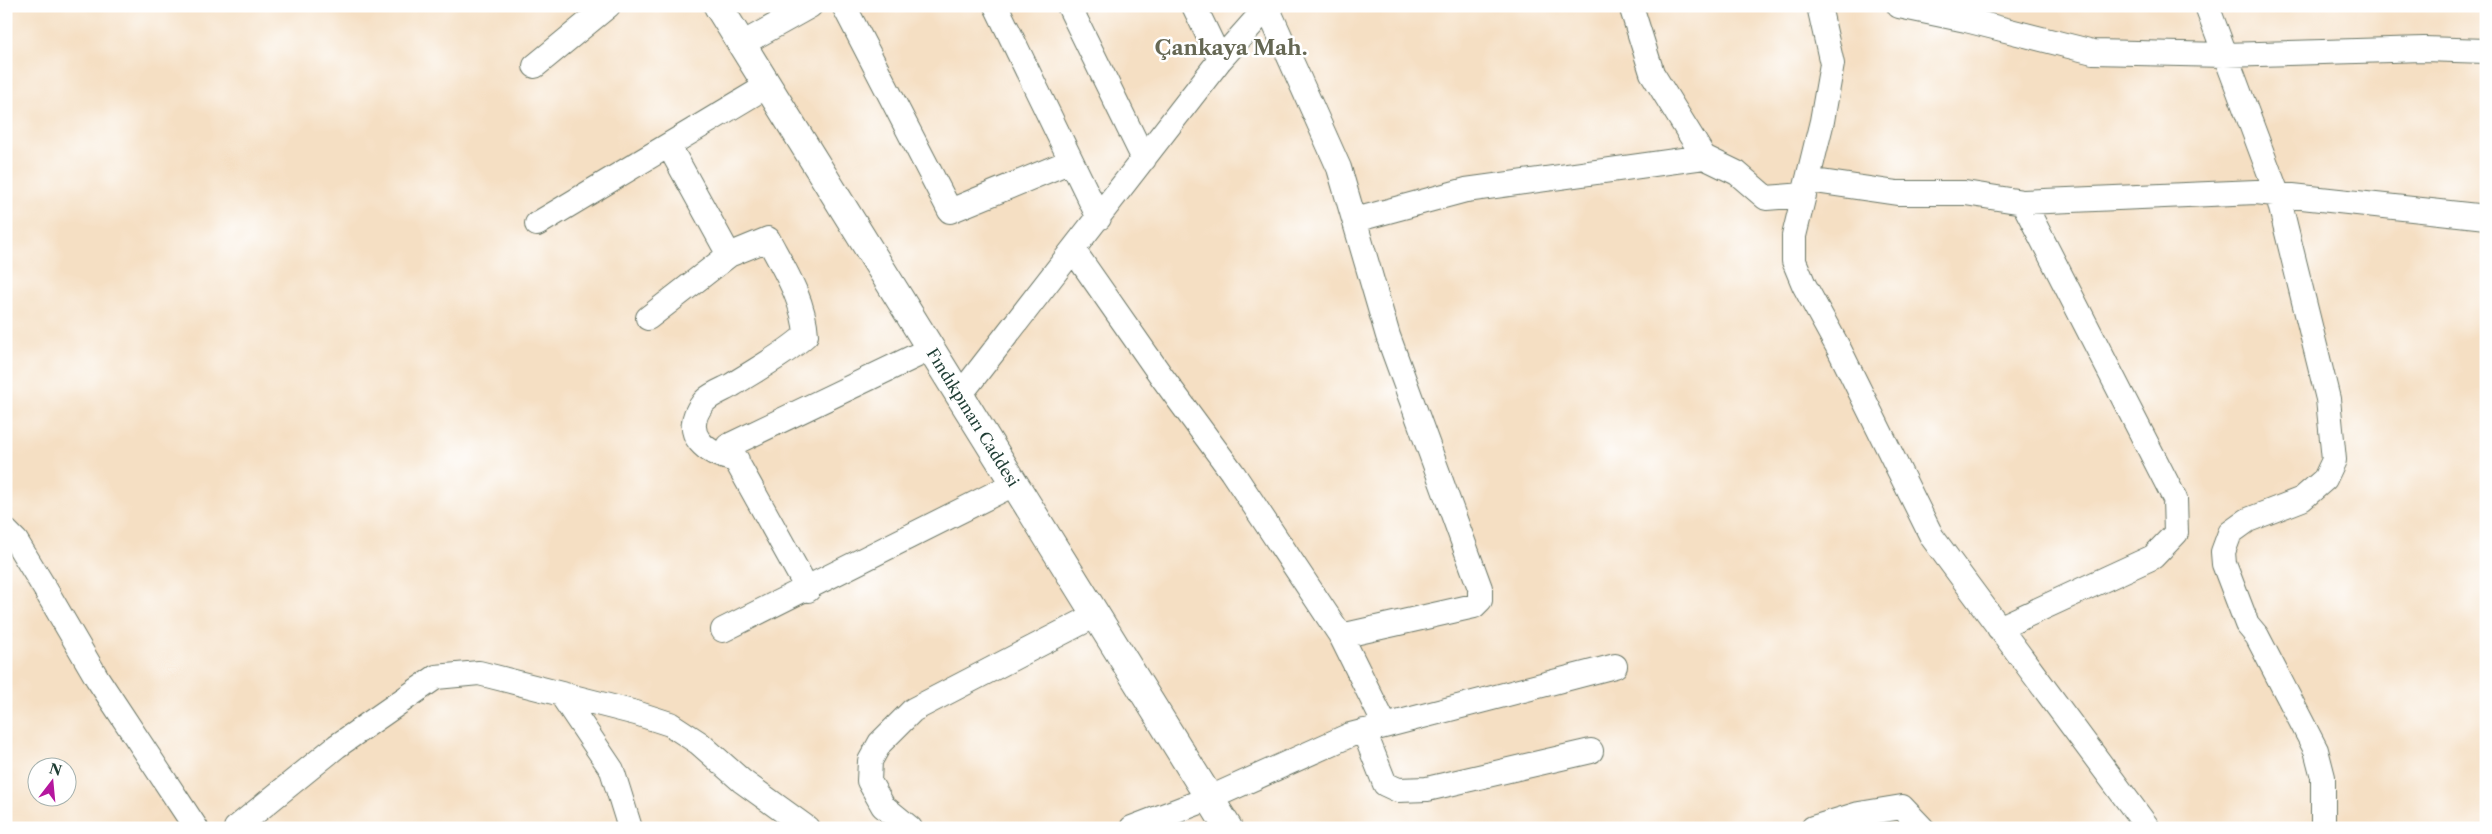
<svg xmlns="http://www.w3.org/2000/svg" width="2492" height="834" viewBox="0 0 2492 834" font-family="'Libre Caslon Text',serif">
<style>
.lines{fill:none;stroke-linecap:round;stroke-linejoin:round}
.minor-casing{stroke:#6a7666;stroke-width:26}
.major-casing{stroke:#6a7666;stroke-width:30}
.minor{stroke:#fff;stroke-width:24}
.major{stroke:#fff;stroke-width:28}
.labels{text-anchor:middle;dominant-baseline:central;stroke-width:5;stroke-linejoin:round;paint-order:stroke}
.street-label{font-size:16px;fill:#1f3d34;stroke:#fff}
.district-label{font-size:21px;font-weight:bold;fill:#666854;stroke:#fff}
</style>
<rect width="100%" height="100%" fill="#fff"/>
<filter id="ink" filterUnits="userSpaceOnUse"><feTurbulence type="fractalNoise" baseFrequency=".02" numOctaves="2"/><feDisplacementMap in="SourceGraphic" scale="10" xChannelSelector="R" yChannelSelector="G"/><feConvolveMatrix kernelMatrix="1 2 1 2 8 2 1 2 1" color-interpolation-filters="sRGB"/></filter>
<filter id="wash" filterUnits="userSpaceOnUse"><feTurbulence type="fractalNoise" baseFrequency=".0096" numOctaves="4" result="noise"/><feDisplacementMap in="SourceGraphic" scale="20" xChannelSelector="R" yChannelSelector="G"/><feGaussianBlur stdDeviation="1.12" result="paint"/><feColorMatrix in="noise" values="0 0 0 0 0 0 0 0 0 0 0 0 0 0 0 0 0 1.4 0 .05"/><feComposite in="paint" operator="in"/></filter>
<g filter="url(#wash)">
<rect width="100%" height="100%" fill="#f5dfc3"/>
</g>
<g filter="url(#ink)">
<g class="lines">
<defs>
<path id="minor" d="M844 6 950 211 1071 161
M996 6 1099 218
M1069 6 1144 159
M1194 6 1220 60
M1631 6 1652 73 1704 157 1737 173 1766 198 1804 195
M1819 6 1832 64 1822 121 1794 236V261L1804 285 1839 349 1932 537 2148 828
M1899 6 1966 20 2093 52 2224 55 2424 49 2486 51
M2207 6 2278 196 2328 399 2334 460 2325 479 2302 499 2248 520 2230 533 2223 552 2224 564 2247 624 2257 636 2316 750 2323 777V828
M1267 7 1339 168 1388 336 1480 588V600L1474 606 1341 636
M742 44 810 6
M535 66 608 6
M669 146 729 255
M1808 180 1897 193H1965L2023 202 2256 192 2486 217
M1355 220 1466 190 1704 157
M537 224 767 86
M1074 251 1162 377 1232 472 1341 636 1385 725
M648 318 729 255 768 239C784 269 804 300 806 335 784 355 757 369 732 385 723 390 709 395 703 403 678 435 708 455 737 460
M960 395 1220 60 1268 6
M6 531 16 541 44 587 97 678 196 828
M808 590 728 446 930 349
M1999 628 2153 557 2176 533 2175 499 2023 202
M723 630 1016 483
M561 694 612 770 630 828
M1364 731 1385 784 1398 790 1427 789 1591 751
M236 828 337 746 436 677 479 673 636 713 670 724 699 743 742 781 807 828
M910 828 883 806 869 781 870 761 880 743 913 710 1096 615
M1132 828 1210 798 1350 735 1615 666
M1813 828 1859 814 1902 807 1922 828"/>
<g id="major">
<path id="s1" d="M718 6 1228 828"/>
</g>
</defs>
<!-- minor casing -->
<use href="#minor" class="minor-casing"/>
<!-- major casing -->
<use href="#major" class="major-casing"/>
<!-- minor -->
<use href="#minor" class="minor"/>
<!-- major -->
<use href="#major" class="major"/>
</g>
</g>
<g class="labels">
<!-- street labels -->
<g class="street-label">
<text stroke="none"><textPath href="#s1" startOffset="484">Fındıkpınarı Caddesi</textPath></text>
</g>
<!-- district labels -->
<g class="district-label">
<text x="1231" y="47">Çankaya Mah.</text>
</g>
</g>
<!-- margin -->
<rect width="2492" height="834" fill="none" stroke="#fff" stroke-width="25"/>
<!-- north arrow -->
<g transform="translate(52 782) rotate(16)"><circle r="24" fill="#ffffff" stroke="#a5b1ae"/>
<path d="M0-4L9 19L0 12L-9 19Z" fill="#b5179e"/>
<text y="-8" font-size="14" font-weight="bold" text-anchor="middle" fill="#1f3d34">N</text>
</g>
</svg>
